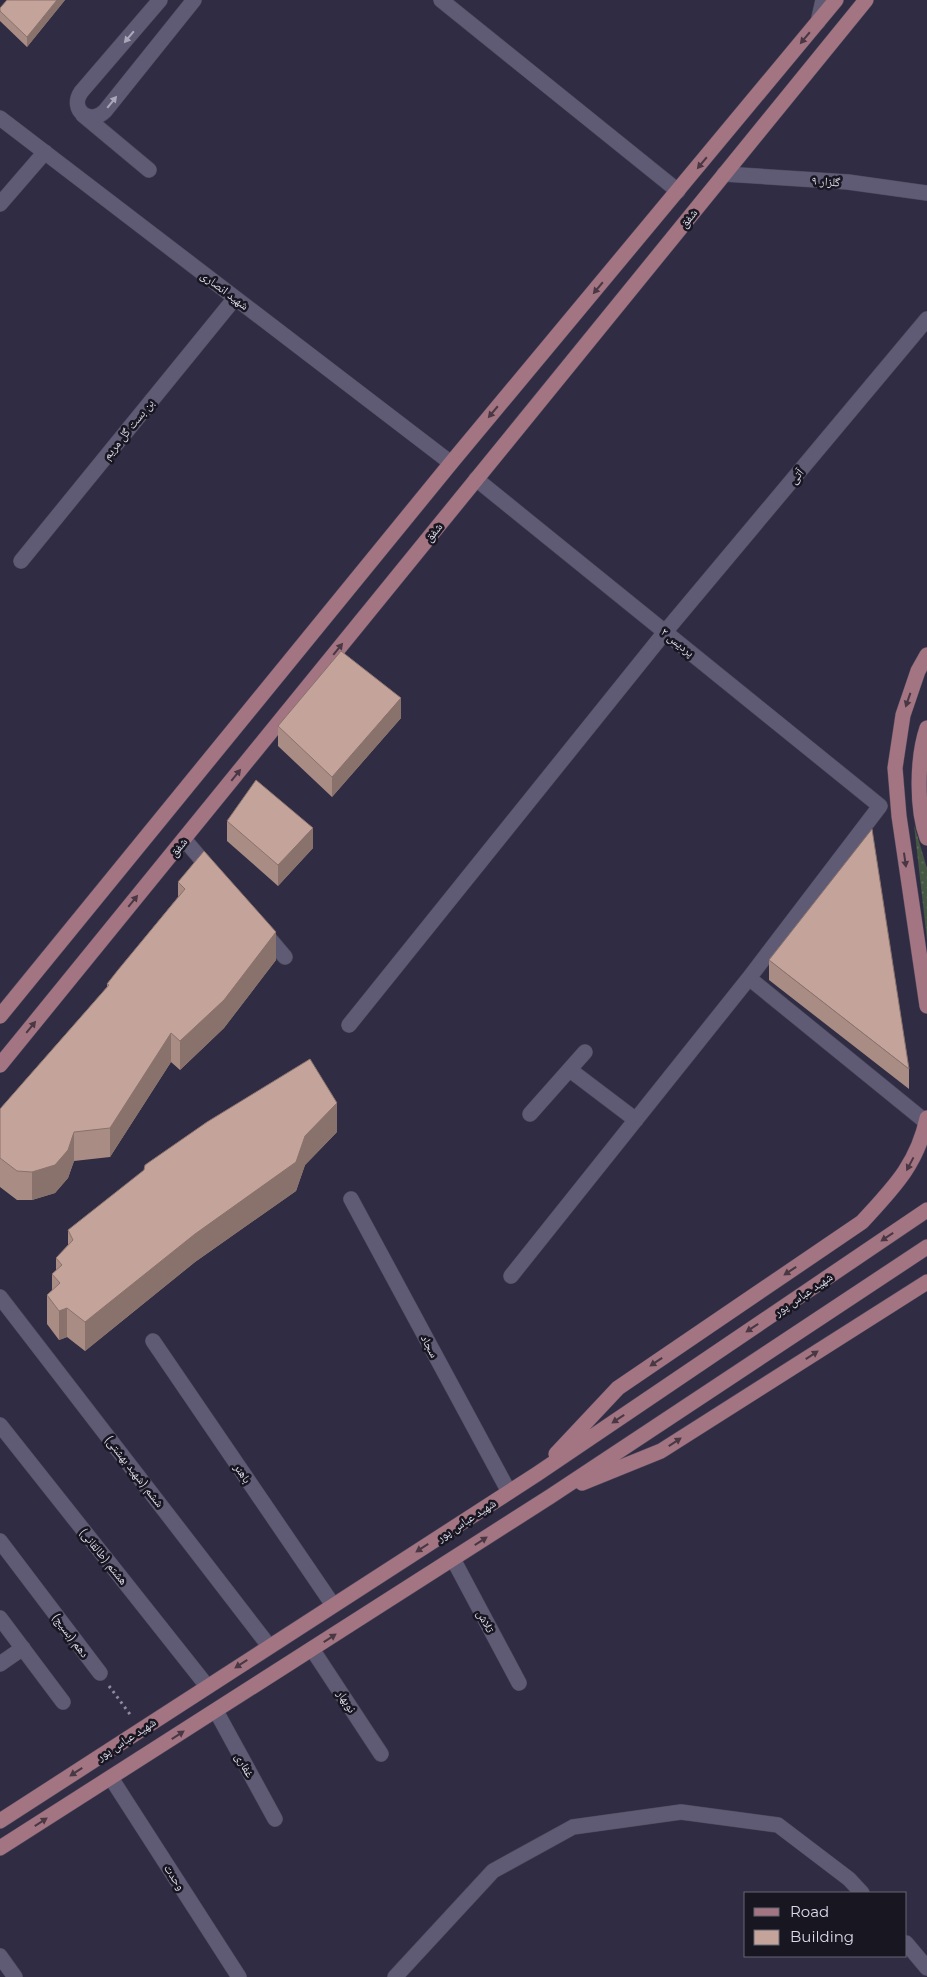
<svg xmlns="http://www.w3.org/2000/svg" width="927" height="1977" viewBox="0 0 927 1977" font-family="Montserrat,'Noto Naskh Arabic',sans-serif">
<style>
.grass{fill:url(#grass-dots)}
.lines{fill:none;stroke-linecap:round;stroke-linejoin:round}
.minor-casing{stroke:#4c475b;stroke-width:16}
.major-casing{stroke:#4c475b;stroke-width:16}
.path{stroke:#8e8b9e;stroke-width:3;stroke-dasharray:2.5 4;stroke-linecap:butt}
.minor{stroke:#5f5b75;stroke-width:15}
.major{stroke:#a37481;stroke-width:15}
.wall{fill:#a98c84}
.shaded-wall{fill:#89726c}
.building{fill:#c4a39a;stroke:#89726c}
.oneway{fill:#aaa7bb}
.oneway2{fill:#493743}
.labels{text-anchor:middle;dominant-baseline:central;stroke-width:5;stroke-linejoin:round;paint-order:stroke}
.street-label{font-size:12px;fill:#dcdae9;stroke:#181621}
</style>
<defs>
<pattern id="grass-dots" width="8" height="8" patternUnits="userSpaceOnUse" patternTransform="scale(1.25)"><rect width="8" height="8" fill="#465744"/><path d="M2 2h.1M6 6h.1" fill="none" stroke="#606f5f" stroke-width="1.8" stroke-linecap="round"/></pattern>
</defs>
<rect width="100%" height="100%" fill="#302c43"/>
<!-- grass -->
<path class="grass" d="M914 825 927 868V940Z"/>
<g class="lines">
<defs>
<path id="minor" d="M160 0 81 92C69 110 90 126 105 111L194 0
M441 0 678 191
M818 22 823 0
M83 115 149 170
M0 118 451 463
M724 174 848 182 927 193
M0 204 45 152
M476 479 880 806 749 978 926 1122
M21 561 235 298
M184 839 212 872
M263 931 285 957
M349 1025 665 632 927 319
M570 1070 636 1120
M530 1114 585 1052
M351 1199 509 1492
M511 1276 749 978
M0 1297 269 1646
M153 1341 333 1605
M0 1425 207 1686
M0 1541 100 1673
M453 1559 519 1683
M0 1618 63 1702
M312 1649 381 1754
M0 1664 23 1648
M216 1711 275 1819
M111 1778 239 1977
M906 1943 927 1968
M0 1956 15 1977
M395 1977 493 1871 573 1827 681 1812 778 1825 849 1879 862 1893"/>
<path id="major" d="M927 655 918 671 903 715 895 768 899 816 927 1006
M927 728C917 757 916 808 927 838
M0 1016 451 463 836 0
M0 1065 866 0
M556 1454 618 1388 862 1222C893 1188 917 1165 927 1118
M582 1483 661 1451 927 1282
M0 1821 537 1474 927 1210
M0 1848 551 1496 927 1247"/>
</defs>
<!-- minor casing -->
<use href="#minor" class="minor-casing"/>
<!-- major casing -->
<use href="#major" class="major-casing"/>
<!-- path -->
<path class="path" d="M109 1686 132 1717"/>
<!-- minor -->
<use href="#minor" class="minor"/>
<!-- major -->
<use href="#major" class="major"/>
</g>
<!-- wall -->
<path class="wall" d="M65 0 27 47 0 21V8Z
M401 718 332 797 278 746V726Z
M227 821 313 848 278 886 227 841Z
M178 882 276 960 224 1028 180 1070 171 1062 110 1157 74 1161 68 1178 55 1193 32 1200H17L0 1187V1109L107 987V984L178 897Z
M769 960 909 1069V1089L769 980Z
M337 1132 305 1165 296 1191 195 1262 85 1351 67 1337 59 1340 47 1324V1295L52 1291V1274L56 1271V1258L68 1245V1230Z"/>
<!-- shaded-wall -->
<path class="shaded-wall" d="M57 0H65L27 47V37Z
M401 698V718L332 797V777Z
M313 828V848L278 886V865Z
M276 932V960L224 1028 180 1070V1041Z
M171 1033V1062L110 1157V1128Z
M337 1103V1132L305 1165 296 1191 195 1262 85 1351V1322Z
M74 1132V1161L68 1178 55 1193 32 1200V1172Z
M67 1308V1337L59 1340V1311Z"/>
<!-- building -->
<path class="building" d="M7 0H57L27 37 0 11V8Z
M341 651 401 698 332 777 278 726Z
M256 780 313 828 278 865 227 821Z
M872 829 909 1069 769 960Z
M204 851 276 932 224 1000 180 1041 171 1033 110 1128 74 1132 68 1150 55 1165 32 1172 17 1171 0 1158V1109L109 985 107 984 118 970 185 889 178 882Z
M310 1059 337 1103 305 1136 296 1162 195 1234 85 1322 67 1308 59 1311 47 1295 60 1283 52 1274 62 1265 56 1258 73 1240 68 1230 144 1170 145 1165 207 1122Z"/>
<!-- one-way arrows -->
<defs><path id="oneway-solid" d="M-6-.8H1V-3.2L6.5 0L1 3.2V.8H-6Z" transform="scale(1.25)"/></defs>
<g class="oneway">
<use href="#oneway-solid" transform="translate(129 37) rotate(130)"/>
<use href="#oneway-solid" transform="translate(112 102) rotate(-51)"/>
</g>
<g class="oneway2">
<use href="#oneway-solid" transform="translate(805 38) rotate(130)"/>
<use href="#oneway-solid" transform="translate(702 163) rotate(130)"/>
<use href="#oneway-solid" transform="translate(598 288) rotate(130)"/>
<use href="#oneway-solid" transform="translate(493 412) rotate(130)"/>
<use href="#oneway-solid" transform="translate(338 649) rotate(-51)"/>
<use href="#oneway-solid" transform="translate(908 700) rotate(109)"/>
<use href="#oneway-solid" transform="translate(236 775) rotate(-51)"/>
<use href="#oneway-solid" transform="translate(905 860) rotate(82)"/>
<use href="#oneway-solid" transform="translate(133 901) rotate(-51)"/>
<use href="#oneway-solid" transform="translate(31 1027) rotate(-51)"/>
<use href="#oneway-solid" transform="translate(910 1164) rotate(118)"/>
<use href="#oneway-solid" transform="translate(887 1237) rotate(146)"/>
<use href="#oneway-solid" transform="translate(790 1271) rotate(146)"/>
<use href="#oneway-solid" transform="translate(752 1328) rotate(146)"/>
<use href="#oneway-solid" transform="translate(812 1355) rotate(-33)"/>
<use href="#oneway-solid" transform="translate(656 1362) rotate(146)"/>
<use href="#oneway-solid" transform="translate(618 1419) rotate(146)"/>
<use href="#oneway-solid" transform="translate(675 1442) rotate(-33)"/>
<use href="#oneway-solid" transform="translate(481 1541) rotate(-33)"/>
<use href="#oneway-solid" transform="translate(422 1548) rotate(147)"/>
<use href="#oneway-solid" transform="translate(330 1638) rotate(-33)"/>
<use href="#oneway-solid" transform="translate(241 1664) rotate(147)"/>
<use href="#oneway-solid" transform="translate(178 1735) rotate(-33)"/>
<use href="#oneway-solid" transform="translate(76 1772) rotate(147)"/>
<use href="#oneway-solid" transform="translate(41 1822) rotate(-33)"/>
</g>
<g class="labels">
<!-- street labels -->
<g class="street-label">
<text transform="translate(826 181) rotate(4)">گلزار ۹</text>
<text transform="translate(688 218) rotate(-51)">شفق</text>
<text transform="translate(225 290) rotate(37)">شهید انصاری</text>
<text transform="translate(128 429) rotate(-51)">بن بست گل مریم</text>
<text transform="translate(796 476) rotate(-50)">آتی</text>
<text transform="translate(433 532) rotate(-51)">شفق</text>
<text transform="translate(678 642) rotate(39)">پردیس ۲</text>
<text transform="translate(178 847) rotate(-51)">شفق</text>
<text transform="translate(803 1294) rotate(-34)">شهید عباس پور</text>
<text transform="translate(430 1346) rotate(62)">سجاد</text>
<text transform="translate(135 1471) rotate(52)">ششم (شهید بهشتی)</text>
<text transform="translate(243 1473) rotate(56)">باهنر</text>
<text transform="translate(466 1520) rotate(-33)">شهید عباس پور</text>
<text transform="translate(104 1556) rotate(51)">هشتم (طالقانی)</text>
<text transform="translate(486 1621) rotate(62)">تلاش</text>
<text transform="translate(71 1635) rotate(53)">دهم (بسیج)</text>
<text transform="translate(347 1701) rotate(57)">نوبهار</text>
<text transform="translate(126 1739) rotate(-33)">شهید عباس پور</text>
<text transform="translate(245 1765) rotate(61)">غفاری</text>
<text transform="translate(175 1877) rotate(57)">وحدت</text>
</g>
</g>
<!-- legend -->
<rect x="744" y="1892" width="162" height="65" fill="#181621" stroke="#666471"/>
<rect x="754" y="1908" width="25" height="8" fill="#a37481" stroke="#666471"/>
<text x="790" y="1917" font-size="15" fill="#dcdae9">Road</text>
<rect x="754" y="1930" width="25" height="15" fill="#c4a39a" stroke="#666471"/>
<text x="790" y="1942" font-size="15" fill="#dcdae9">Building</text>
</svg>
